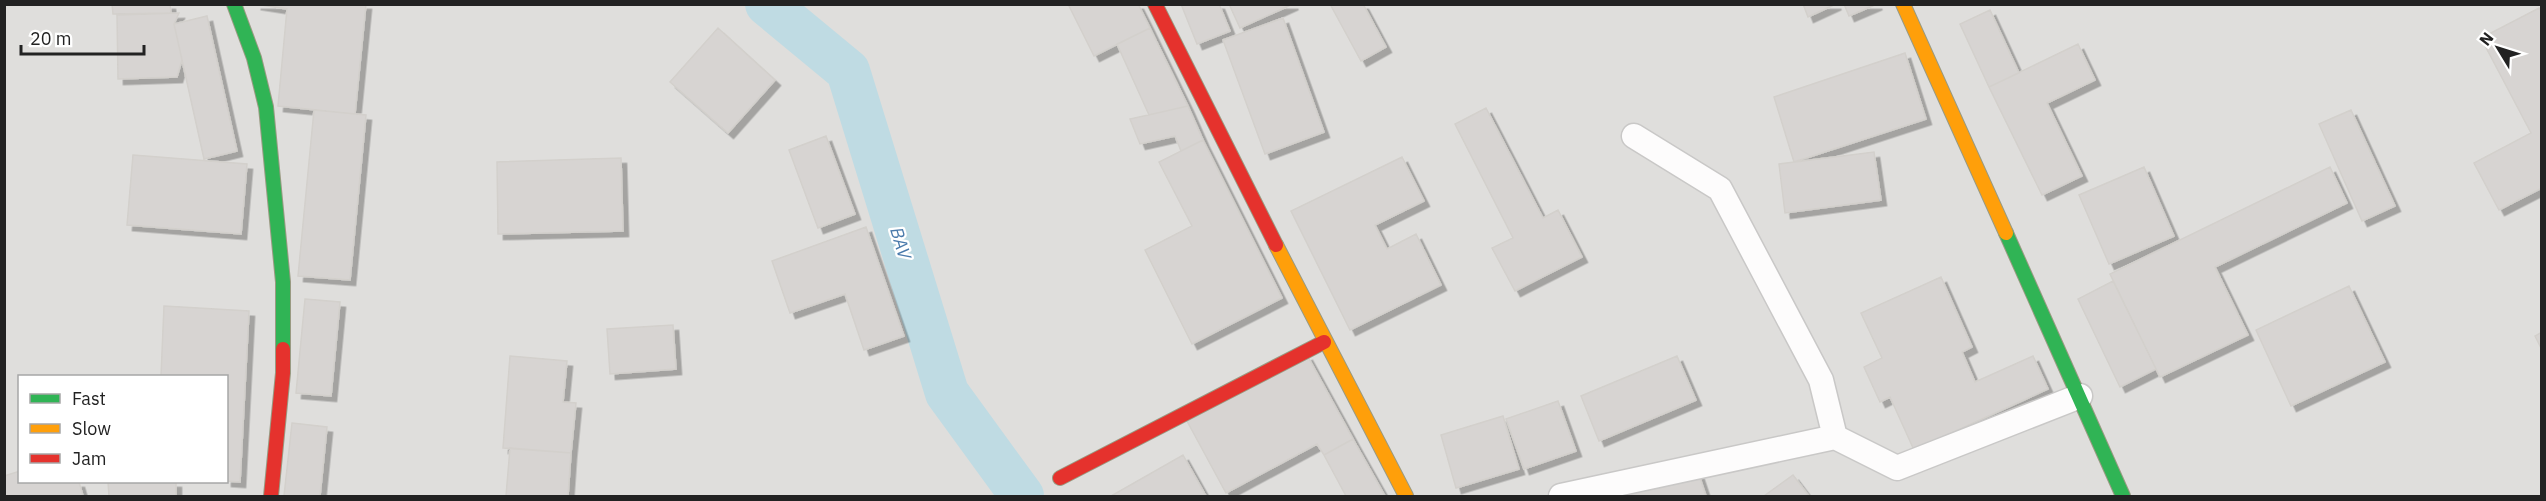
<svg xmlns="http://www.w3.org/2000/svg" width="2546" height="501" viewBox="0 0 2546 501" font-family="'IBM Plex Sans',sans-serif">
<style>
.residential{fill:#dfdedc;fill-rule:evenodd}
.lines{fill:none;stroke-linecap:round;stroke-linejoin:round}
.canal{stroke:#bfdbe3;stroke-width:44}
.building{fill:#d7d4d2;stroke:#d3d0cc;stroke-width:1.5;filter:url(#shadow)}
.lane-casing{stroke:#c9c8c7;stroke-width:27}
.fast-casing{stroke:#999a82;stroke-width:16}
.slow-casing{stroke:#999a82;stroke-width:16}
.jam-casing{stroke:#999a82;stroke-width:16}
.lane{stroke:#fdfcfc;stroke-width:24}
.fast{stroke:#30b455;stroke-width:14}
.slow{stroke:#ff9f0a;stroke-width:14}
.jam{stroke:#e5322d;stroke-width:14}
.labels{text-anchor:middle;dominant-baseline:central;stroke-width:4.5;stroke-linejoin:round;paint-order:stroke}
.water-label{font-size:18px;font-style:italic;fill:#4a7aab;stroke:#fff}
</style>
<defs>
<filter id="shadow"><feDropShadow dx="5.5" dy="5.5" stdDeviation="0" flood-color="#0004"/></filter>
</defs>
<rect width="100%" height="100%" fill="#f0eeeb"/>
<!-- residential -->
<path class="residential" d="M4 5H2541V496H5ZM20 376H226V482H20Z"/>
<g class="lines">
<!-- canal -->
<path class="canal" d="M767 4 848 71 947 393 1022 496"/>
</g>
<!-- building -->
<path class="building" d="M112 4H170L171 13 113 14Z
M255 4H366L355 114 278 106 287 9Z
M1068 4H1138L1150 28 1094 56Z
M1181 4H1219L1230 31 1197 44Z
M1229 4H1293L1240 28Z
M1330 4H1363L1386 47 1361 61Z
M1803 4H1836L1808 17Z
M1844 4H1877L1849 16Z
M2539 8 2542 14V188L2499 210 2474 163 2531 133 2481 38Z
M1990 10 2019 73 1989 87 1960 24Z
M179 13 174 24 182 60 177 77 118 79 117 15Z
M207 16 237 151 204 159 174 24Z
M1283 18 1324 132 1265 154 1223 40Z
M718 28 775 80 728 133 670 82Z
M1150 28 1188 106 1149 115 1117 44Z
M2078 44 2095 80 2047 103 2082 176 2042 195 1989 87Z
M1905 53 1926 119 1794 162 1774 97Z
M1188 106 1203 140 1181 151 1175 136 1140 144 1130 119Z
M1486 108 1543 218 1558 210 1582 257 1515 291 1492 248 1513 238 1455 124Z
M314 110 366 115 350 280 298 276Z
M2351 110 2395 206 2362 221 2319 124Z
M826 136 855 214 818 228 789 150Z
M1203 140 1282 298 1192 344 1145 250 1192 226 1159 162Z
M1874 152 1881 200 1785 213 1779 164Z
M133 155 247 164 241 234 127 225Z
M1402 157 1424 201 1375 225 1387 249 1416 234 1441 285 1350 330 1291 211Z
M621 158 623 231 498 234 497 162Z
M2144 167 2174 236 2109 264 2079 195Z
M2330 167 2347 203 2215 267 2248 335 2160 377 2110 274Z
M866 227 904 336 864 350 845 294 790 313 772 261Z
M1941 277 1972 347 1962 352 1975 382 2033 356 2048 389 1914 450 1890 397 1880 402 1864 367 1882 358 1861 313Z
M2113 281 2156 369 2120 387 2078 299Z
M2349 286 2385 362 2291 406 2256 330Z
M305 299 340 302 331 396 296 393Z
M164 306 249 311 240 482 226 481V376H161Z
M673 325 676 369 610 374 607 329Z
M2542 332V350L2535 336Z
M1307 355 1353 439 1324 455 1317 444 1226 493 1187 421Z
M510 356 567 361 563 402 576 403 571 453 503 448Z
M1677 356 1696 400 1599 441 1581 396Z
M1558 401 1576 451 1524 469 1506 419Z
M1503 416 1519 469 1456 488 1441 435Z
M292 423 327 427 320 496H284Z
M1353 439 1385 496H1346L1324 455Z
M510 448 571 453 568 496H506Z
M1183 455 1206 496H1111Z
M1697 469 1706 496H1614Z
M20 471V482H79L83 496H4V476Z
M1793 475 1809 496H1764Z
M108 482H176V496H109Z"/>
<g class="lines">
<defs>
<path id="lane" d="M1634 136 1720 189 1821 380 1835 437
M1561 496 1835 437 1897 468 2080 396"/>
<path id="fast" d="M234 4 254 58 266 107 283 282V349
M2006 233 2123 496"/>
<path id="slow" d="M1903 4 2006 233
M1276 245 1406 496"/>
<path id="jam" d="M1155 4 1276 245
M1060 478 1324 342
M271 496 283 373V349"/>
</defs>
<!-- lane casing -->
<use href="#lane" class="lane-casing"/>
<!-- fast casing -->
<use href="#fast" class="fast-casing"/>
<!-- slow casing -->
<use href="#slow" class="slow-casing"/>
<!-- jam casing -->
<use href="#jam" class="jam-casing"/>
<!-- lane -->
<use href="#lane" class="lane"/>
<!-- fast -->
<use href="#fast" class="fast"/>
<!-- slow -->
<use href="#slow" class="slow"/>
<!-- jam -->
<use href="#jam" class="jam"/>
</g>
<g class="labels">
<!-- water labels -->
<g class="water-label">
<text transform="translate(901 243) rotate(73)">BAV</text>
</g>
</g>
<!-- border -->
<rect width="2546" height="501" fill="none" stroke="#222222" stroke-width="12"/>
<!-- legend -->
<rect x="18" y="375" width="210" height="108" fill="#ffffff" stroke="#a7a7a7" stroke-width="1.5"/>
<rect x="30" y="394" width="30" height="9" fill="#30b455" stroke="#a7a7a7" stroke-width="1.5"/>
<text x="72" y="405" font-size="18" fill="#222222">Fast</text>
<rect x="30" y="424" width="30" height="9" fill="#ff9f0a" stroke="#a7a7a7" stroke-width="1.5"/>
<text x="72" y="435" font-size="18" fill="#222222">Slow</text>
<rect x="30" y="454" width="30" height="9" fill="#e5322d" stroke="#a7a7a7" stroke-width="1.5"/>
<text x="72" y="465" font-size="18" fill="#222222">Jam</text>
<!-- north arrow -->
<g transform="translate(2498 48) rotate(308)" stroke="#ffffff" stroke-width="4.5" paint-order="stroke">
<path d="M0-4.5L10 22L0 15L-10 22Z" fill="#222222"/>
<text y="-9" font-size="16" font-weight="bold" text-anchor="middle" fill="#222222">N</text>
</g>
<!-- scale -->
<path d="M21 45v9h123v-9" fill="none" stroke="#222222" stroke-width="3"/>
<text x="30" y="45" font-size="18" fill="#222222" stroke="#ffffff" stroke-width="4.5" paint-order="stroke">20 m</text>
</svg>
